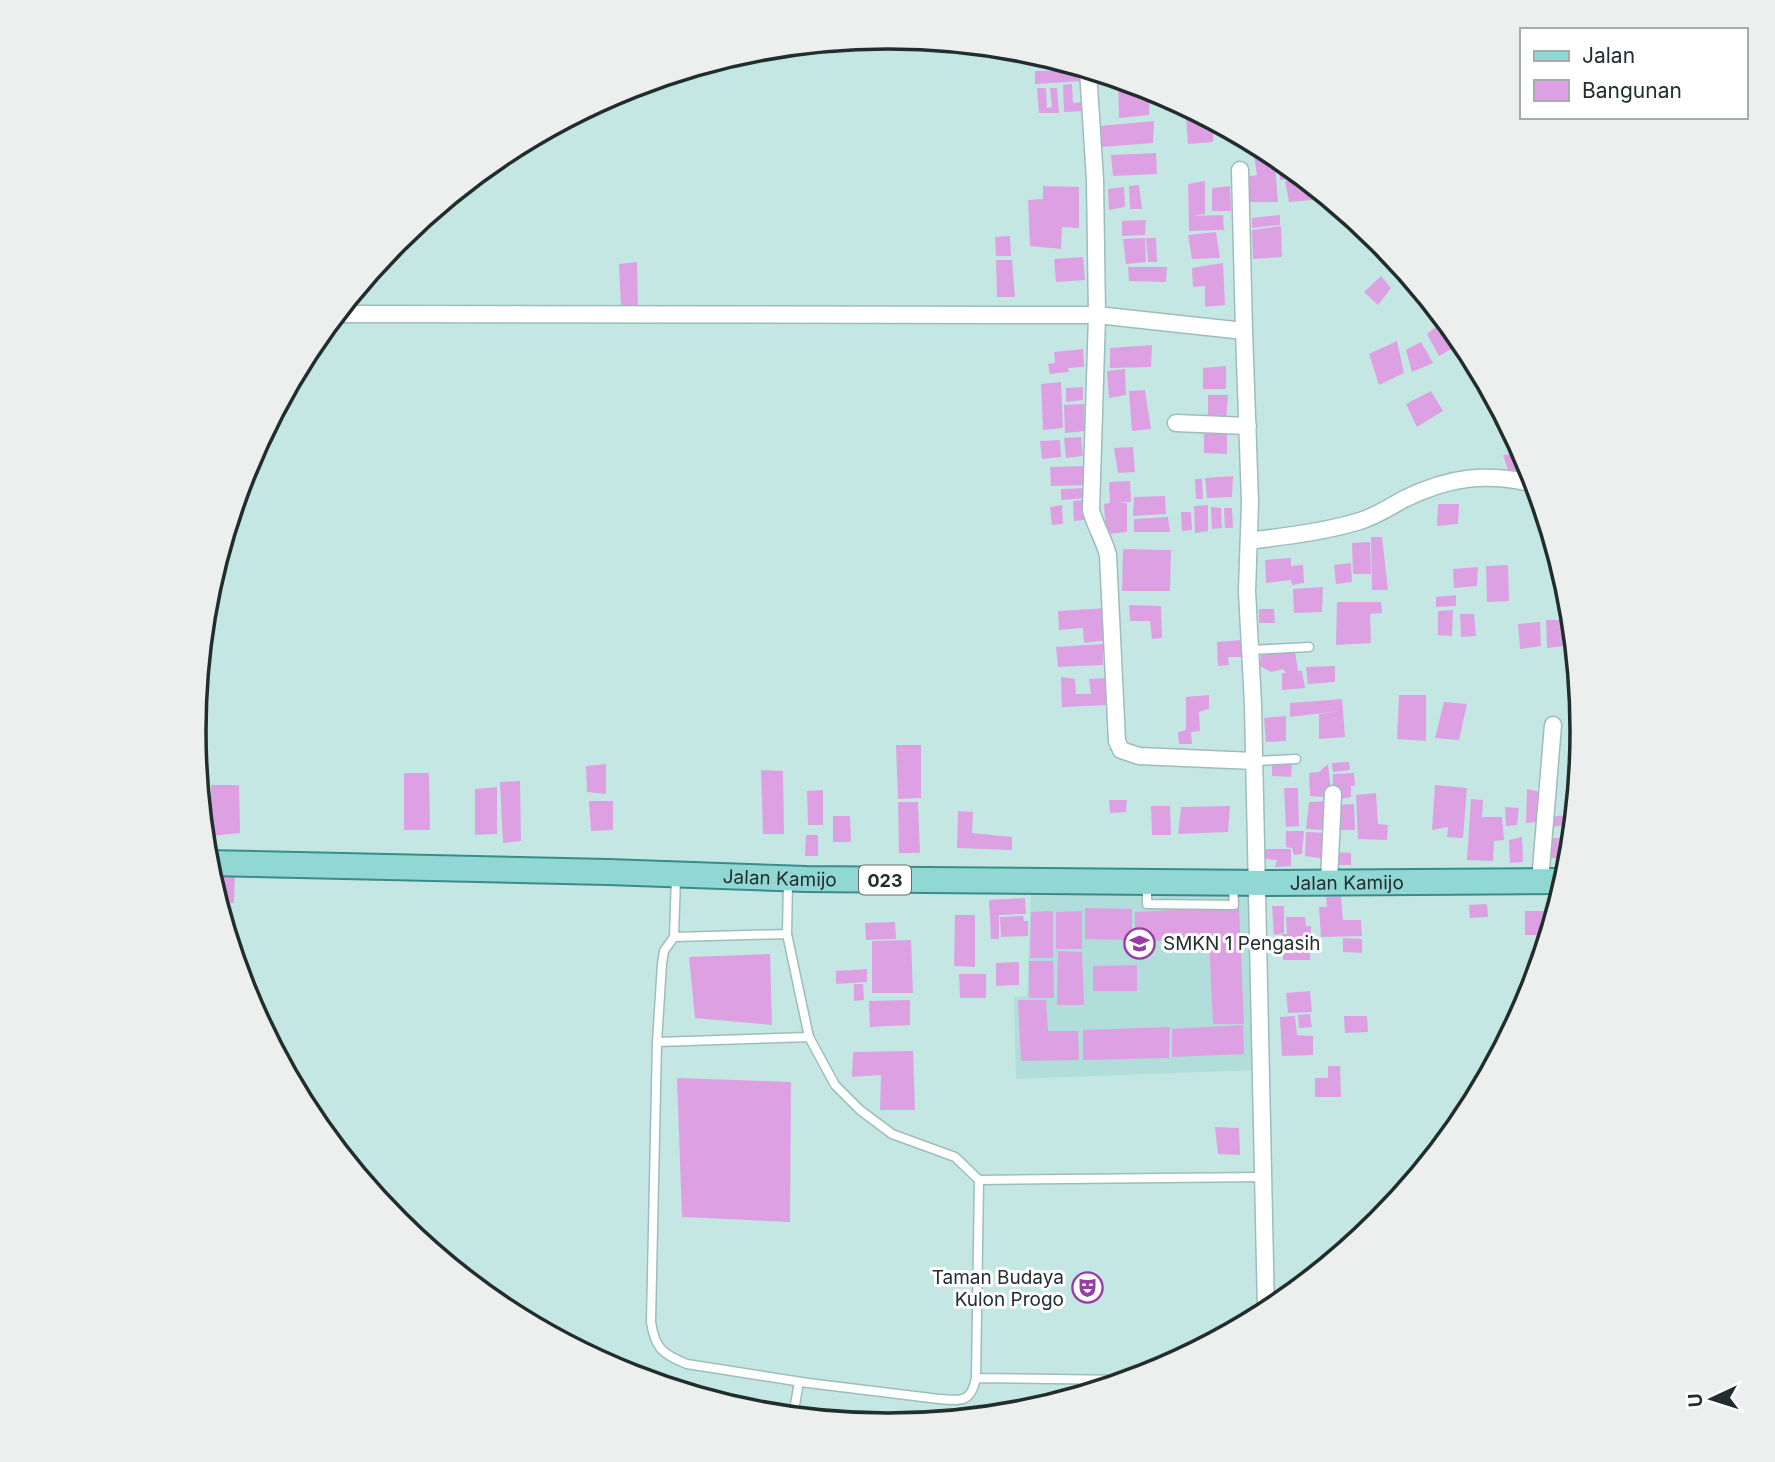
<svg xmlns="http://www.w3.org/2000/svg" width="1775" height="1462" viewBox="0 0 1775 1462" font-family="Inter,sans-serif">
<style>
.built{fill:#b1ddda}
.building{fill:#dda1e3}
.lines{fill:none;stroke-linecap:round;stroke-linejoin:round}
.service-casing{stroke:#9cbdbb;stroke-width:11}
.minor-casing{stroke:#9cbdbb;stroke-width:19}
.primary-casing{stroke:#3a8c88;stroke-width:28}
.service{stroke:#fff;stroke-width:8}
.minor{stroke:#fff;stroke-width:16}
.primary{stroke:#91d8d5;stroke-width:24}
.labels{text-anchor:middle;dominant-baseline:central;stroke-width:6;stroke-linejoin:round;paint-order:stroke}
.shield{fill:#fff;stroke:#646d6c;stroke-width:2}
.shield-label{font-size:18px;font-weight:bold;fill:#212e2d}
.street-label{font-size:19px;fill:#212e2d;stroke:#fff}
.poi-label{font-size:19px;fill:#212e2d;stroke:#fff;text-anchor:start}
.rim{fill:none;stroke:#212e2d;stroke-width:3.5}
</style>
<rect width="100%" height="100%" fill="#c5e7e4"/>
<!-- built -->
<path class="built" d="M1031 884 1251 888 1256 1070 1016 1079 1014 997 1027 996Z"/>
<!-- building -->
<path class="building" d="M1035 71H1081L1082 81 1035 84Z
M1118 80 1150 89 1149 115 1119 118Z
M1072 84 1073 103 1084 102V111L1064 112 1063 85Z
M1037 88H1046L1047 108 1052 107 1050 88H1057L1059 113H1039Z
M1203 116 1214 122 1213 142 1188 144 1186 117Z
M1154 121 1153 143 1101 147 1100 126Z
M1156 153 1157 174 1113 176 1111 155Z
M1274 154 1278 202H1248L1246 177 1257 175 1254 155Z
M1278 158 1301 177 1280 180Z
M1205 181V214L1193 216 1223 215 1224 230 1189 231 1188 184Z
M1285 181H1306L1311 185 1312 200 1289 202Z
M1139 185 1142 209H1130L1129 186Z
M1043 186 1079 187V228L1062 227 1061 249 1030 246 1028 200 1043 199Z
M1230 186 1231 211H1212V188Z
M1124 187 1125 207 1109 210 1108 189Z
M1280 215V225L1252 228V218Z
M1146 220 1145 235 1122 236V221Z
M1281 226 1282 257 1253 259 1252 230Z
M1216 232 1220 258 1192 259 1188 235Z
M1010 236 1011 256H996L995 237Z
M1145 238 1146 262 1126 264 1123 239Z
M1146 238H1156L1157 262H1148Z
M1083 257 1085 280 1056 282 1054 259Z
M996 260H1012L1015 297H997Z
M637 262 638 308 621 307 619 264Z
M1223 263 1225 305 1205 307V286L1193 287 1192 268Z
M1128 267H1167L1166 282 1129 281Z
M1381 276 1391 288 1378 305 1364 292Z
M1440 324 1457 346 1439 356 1427 334Z
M1397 341 1404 373 1379 385 1369 354Z
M1421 342 1433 363 1412 372 1406 350Z
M1152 345 1151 367 1110 368V348Z
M1083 349 1084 367 1068 368 1069 372 1050 374 1048 364 1055 363 1054 352Z
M1226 366V389H1203V368Z
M1125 369 1126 395 1109 398 1107 371Z
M1061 382 1063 428 1043 430 1041 384Z
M1083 387V400L1066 402V388Z
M1145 390 1151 429 1132 431 1129 391Z
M1431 391 1443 411 1417 427 1406 404Z
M1208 395H1228L1226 420 1208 421Z
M1084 404 1085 431 1065 433 1064 405Z
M1204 434H1227V454L1204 453Z
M1081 437 1083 456 1066 458 1064 438Z
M1060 440 1061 457 1042 459 1040 441Z
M1133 447 1135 472 1118 473 1114 448Z
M1516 454 1517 470H1508L1503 455Z
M1088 466 1089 485 1051 486 1050 467Z
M1233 476 1232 497 1207 498 1205 478Z
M1195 479H1202L1203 499H1196Z
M1130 481 1131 502H1118L1127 503V532L1106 534 1104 504 1110 503 1109 482Z
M1087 488V498L1061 500V489Z
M1165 496 1166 514 1133 516 1134 497Z
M1083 500 1085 520 1074 521 1073 501Z
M1438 504H1459L1458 524 1437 526Z
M1062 505 1063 524 1052 525 1050 507Z
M1208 505V531L1195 533 1194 506Z
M1211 507 1221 508 1222 528 1212 529Z
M1224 508H1232L1233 528H1225Z
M1181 512H1191L1192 530 1182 531Z
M1168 517 1170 532H1134V519Z
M1371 537H1382L1388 590H1372Z
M1370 542 1371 574H1353L1352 543Z
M1123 549 1171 550 1170 591H1122Z
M1291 558V566L1303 565 1304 583 1292 585 1291 580 1266 583 1265 560Z
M1351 563 1352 582 1336 584 1334 565Z
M1508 565 1509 601 1487 602 1486 566Z
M1478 567 1477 586 1454 588 1453 569Z
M1323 587 1322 612 1294 613 1293 589Z
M1456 595V606L1436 607V597Z
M1337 602H1381L1382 613 1370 614 1371 643 1336 645Z
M1129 605 1161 606 1162 638 1152 639 1150 621H1130Z
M1107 608 1108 640 1084 643 1083 628 1059 630 1058 611Z
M1259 609H1274L1275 623H1259Z
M1453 610 1452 636 1438 635V611Z
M1460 614H1474L1476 636 1461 637Z
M1546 620H1567L1565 646 1547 648Z
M1540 622 1541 646 1520 649 1518 624Z
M1241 640 1243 657H1228L1229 665 1218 666 1217 642Z
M1103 644V665L1058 667 1056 647Z
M1261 651H1295L1298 671H1302L1305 688 1282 690V673H1286L1283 669 1271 672 1260 666Z
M1335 666V682L1308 684 1306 667Z
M1061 677 1075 679 1076 694H1091L1089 679 1106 678 1107 705 1062 707Z
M1209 695V709L1199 712 1200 731 1191 732 1192 744H1179L1178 732 1186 730V697Z
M1399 695H1426V741L1397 739Z
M1342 699 1345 737 1319 739V714L1339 711 1290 717V703Z
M1444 702 1467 704 1459 740 1435 738Z
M1286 716V741L1266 742 1264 718Z
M896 745H921V798L898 799Z
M1349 762 1350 770 1333 772 1332 763Z
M606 764V794L587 792 586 766Z
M1292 764 1291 777 1272 776V765Z
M1328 764 1331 793 1323 797 1310 796 1309 773 1319 772Z
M761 770 783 771 784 834H763Z
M404 773H429L430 830H404Z
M1354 773 1355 786H1351V797L1340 799V788H1333V774Z
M520 781 521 841 503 843 500 782Z
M211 785H239L240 833 211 836Z
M1435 785 1467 788 1463 838 1447 837 1448 827 1432 830Z
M497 787V834L475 835V789Z
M1284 788H1298L1299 826 1286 827Z
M1527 789 1544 793 1540 822 1526 823Z
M823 790V825H808L807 791Z
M1376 793 1378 824 1388 825 1387 840 1358 839 1356 795Z
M1471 799 1483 800 1482 817H1502L1504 840 1494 841 1493 861 1467 860Z
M1109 800H1127L1126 812 1110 813Z
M589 801H613V830L591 831Z
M1329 801 1327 830 1306 829 1309 802Z
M898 802H918L920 853H899Z
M1354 804 1355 830H1336L1335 805Z
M1151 806H1170L1171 835H1152Z
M1230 806 1228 832 1178 834 1181 807Z
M1505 807 1519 808 1517 825 1506 826Z
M958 811 973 812 972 833 1012 837V850L957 848Z
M1566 815V825L1550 827 1549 817Z
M833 816H850L851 842H833Z
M1286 831H1304L1302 854 1294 855 1292 848 1286 847Z
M1306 832 1328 833 1326 859 1305 856Z
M806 835H818V856H805Z
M1522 837 1523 862 1510 863 1509 840Z
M1546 838H1568L1566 858H1544Z
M1264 849H1291V866L1275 867 1277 860 1265 859Z
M1333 852 1351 853V865H1332Z
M209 874 235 875 234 903H218Z
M1341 896 1343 920H1361L1362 936 1321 937 1319 907H1327L1326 897Z
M1025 898 1026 914 999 915V939H991L989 900Z
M1487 904 1488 917 1470 918 1469 905Z
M219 906H228L229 931H226Z
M1272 906H1284V933L1274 935Z
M1239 907 1244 1024H1213L1209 940 1135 941V912Z
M1085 908 1132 909V940L1085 939Z
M1053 911V958H1030L1031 912Z
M1082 911V949H1056V912Z
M1525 911H1553L1548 935H1525Z
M955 915H975V967L954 966Z
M1023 916 1024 921H1028V936L1001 937 1000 917Z
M1286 917H1305L1306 926H1311L1310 960H1283L1282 934H1287Z
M895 922 896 939 866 940 865 923Z
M1343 938 1362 939V953L1343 952Z
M911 940 913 993H872V941Z
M1058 951 1082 952 1084 1005H1057Z
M770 954 772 1025 695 1018 689 957Z
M1029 961H1053L1054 998H1029Z
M1019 962V985L996 986V963Z
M1137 965V991H1093V966Z
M867 969V982L836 984V971Z
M959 974H986V998H960Z
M854 984H863L864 1000 854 1001Z
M1310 991 1312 1012 1288 1013 1286 993Z
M910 1000V1025L870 1027 869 1001Z
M1018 1000H1046L1048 1031H1078L1079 1060 1021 1061Z
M1310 1014 1312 1027 1299 1028 1298 1015Z
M1295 1016 1297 1035 1313 1036V1055L1282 1056 1280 1017Z
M1344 1016H1367L1368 1032 1345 1033Z
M1243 1025 1244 1054 1172 1057V1029Z
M1170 1027 1169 1058 1083 1060V1030Z
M913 1051 915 1110H880L881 1075 852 1077 853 1052Z
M1328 1066H1340L1341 1097H1315V1078H1328Z
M677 1078 791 1082 790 1222 682 1217Z
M1215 1127 1239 1128 1240 1155 1218 1154Z"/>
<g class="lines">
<defs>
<path id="service" d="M1250 650 1309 647
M1254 761 1296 759
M676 877 674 937 664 951 662 964 657 1042 651 1322C655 1348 662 1354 687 1364L808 1383 939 1399C963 1401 971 1402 976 1378
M1147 885V904L1234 905 1233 885
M787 934 788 881
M674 937 787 934 809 1037 835 1085 860 1110 892 1134 955 1157 979 1180 976 1378 1127 1380
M657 1042 809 1037
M979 1180 1262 1177
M793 1416 799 1382"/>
<path id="minor" d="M1088 70 1095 180 1097 315 1244 331 1250 502 1247 591 1253 705 1266 1312
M1240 170 1244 331
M336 314 1097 315 1091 510C1095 526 1104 539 1108 555L1117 741 1121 750 1139 756 1254 761
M1176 423 1248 426
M1249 541C1286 536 1324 532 1360 521 1376 516 1390 507 1404 499 1449 477 1486 472 1535 484
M1540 881 1553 725
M1329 882 1333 794"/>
<g id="primary">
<path id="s1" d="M206 863 608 872 806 879 1268 883 1564 881"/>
</g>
</defs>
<!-- service casing -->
<use href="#service" class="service-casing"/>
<!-- minor casing -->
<use href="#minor" class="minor-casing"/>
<!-- primary casing -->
<use href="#primary" class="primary-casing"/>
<!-- service -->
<use href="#service" class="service"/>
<!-- minor -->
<use href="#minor" class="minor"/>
<!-- primary -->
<use href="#primary" class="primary"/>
</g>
<!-- icons -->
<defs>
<symbol id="school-ring" viewBox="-11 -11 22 22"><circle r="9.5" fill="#fff" stroke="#9a3ca5" stroke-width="1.5"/><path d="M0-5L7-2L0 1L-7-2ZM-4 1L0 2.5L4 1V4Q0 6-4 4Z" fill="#9a3ca5"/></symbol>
<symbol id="theatre-ring" viewBox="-11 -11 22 22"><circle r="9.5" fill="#fff" stroke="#9a3ca5" stroke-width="1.5"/><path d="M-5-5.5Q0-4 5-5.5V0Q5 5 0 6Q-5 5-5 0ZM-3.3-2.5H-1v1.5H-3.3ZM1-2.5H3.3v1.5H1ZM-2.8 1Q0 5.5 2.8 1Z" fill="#9a3ca5"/></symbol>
</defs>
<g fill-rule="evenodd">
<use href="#school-ring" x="1122" y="926" width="35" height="35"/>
<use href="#theatre-ring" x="1070" y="1270" width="35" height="35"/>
</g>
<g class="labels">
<!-- shield labels -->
<rect class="shield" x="859" y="865.5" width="52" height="29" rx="5"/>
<g class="shield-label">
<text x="885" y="880">023</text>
</g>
<!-- street labels -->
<g class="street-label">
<text stroke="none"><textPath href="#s1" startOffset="574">Jalan Kamijo</textPath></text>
<text stroke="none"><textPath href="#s1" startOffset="1141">Jalan Kamijo</textPath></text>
</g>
<!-- poi labels -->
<g class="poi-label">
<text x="1163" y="943">SMKN 1 Pengasih</text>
<text x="1064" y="1277" text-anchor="end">Taman Budaya<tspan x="1064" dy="22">Kulon Progo</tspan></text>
</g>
</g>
<!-- crop -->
<path d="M0 0H1775V1462H0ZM206 731a682 682 0 1 1 1364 0a682 682 0 1 1-1364 0Z" fill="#edeeee" fill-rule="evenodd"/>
<path class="rim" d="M206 731a682 682 0 1 1 1364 0a682 682 0 1 1-1364 0Z"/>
<!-- legend -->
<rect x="1520" y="28" width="228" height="91" fill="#ffffff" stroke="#a6abab" stroke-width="2"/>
<rect x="1534" y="51" width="35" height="10" fill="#91d8d5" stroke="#a6abab" stroke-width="2"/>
<text x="1582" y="63" font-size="21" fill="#212e2d">Jalan</text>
<rect x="1534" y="80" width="35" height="21" fill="#dda1e3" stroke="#a6abab" stroke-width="2"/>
<text x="1582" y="98" font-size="21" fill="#212e2d">Bangunan</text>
<!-- north arrow -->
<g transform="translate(1712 1399) rotate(266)" stroke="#ffffff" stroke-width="5" paint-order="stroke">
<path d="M0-5L12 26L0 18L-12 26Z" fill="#212e2d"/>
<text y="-10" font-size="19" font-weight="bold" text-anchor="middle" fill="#212e2d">U</text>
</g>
</svg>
